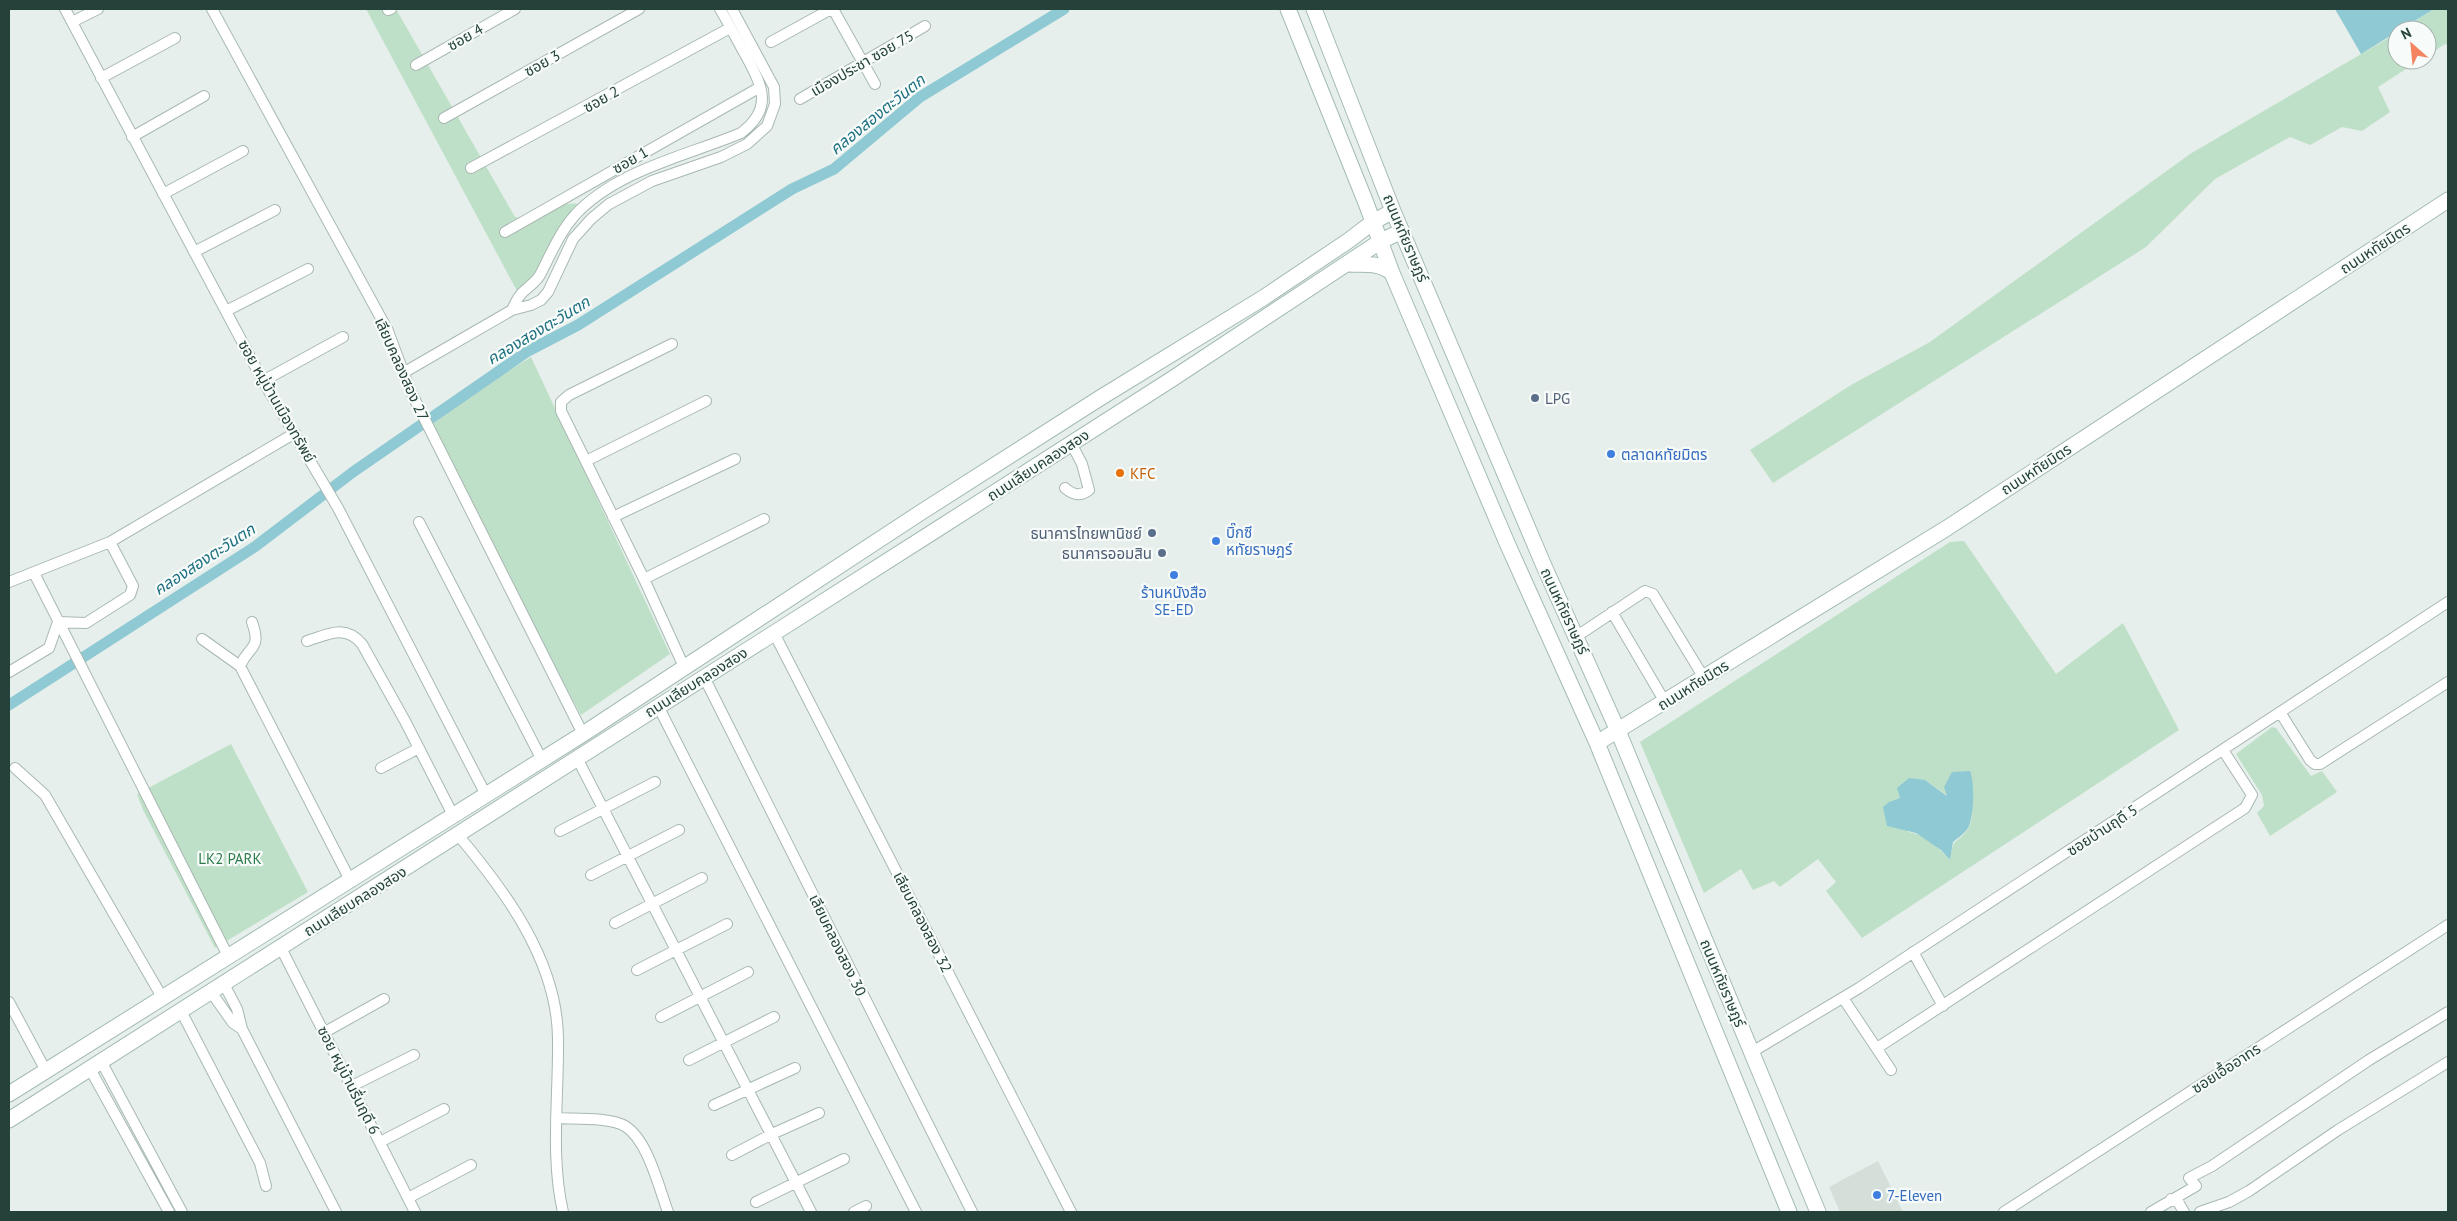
<svg xmlns="http://www.w3.org/2000/svg" width="2457" height="1221" viewBox="0 0 2457 1221" font-family="'PT Sans','Noto Sans Thai',sans-serif">
<style>
.built{fill:#d4dfda}
.green{fill:#bfe0c8;fill-rule:evenodd}
.water{fill:#8ec9d4}
.lines{fill:none;stroke-linecap:round;stroke-linejoin:round}
.canal{stroke:#8ec9d4;stroke-width:11}
.street-casing{stroke:#a8b8b2;stroke-width:12}
.secondary-casing{stroke:#a4bbb3;stroke-width:17}
.street{stroke:#fff;stroke-width:10}
.secondary{stroke:#fff;stroke-width:15}
.service-dot{fill:#5c6f8a;stroke:#f7fbf9;stroke-width:2}
.shop-dot{fill:#3f7fe0;stroke:#f7fbf9;stroke-width:2}
.food-dot{fill:#e8710a;stroke:#f7fbf9;stroke-width:2}
.labels{text-anchor:middle;dominant-baseline:central;stroke-width:4.5;stroke-linejoin:round;paint-order:stroke}
.street-label{font-size:15px;fill:#24423a;stroke:#f7fbf9}
.service-label{font-size:15px;fill:#4e5e75;stroke:#f7fbf9;text-anchor:end}
.shop-label{font-size:15px;fill:#366cbe;stroke:#f7fbf9;text-anchor:start}
.food-label{font-size:15px;fill:#c56008;stroke:#f7fbf9;text-anchor:start}
.park-label{font-size:15px;fill:#2d7a4b;stroke:#f7fbf9}
.water-label{font-size:16px;font-style:italic;fill:#1c6f80;stroke:#f7fbf9}
</style>
<rect width="100%" height="100%" fill="#e6efeb"/>
<!-- built -->
<path class="built" d="M1878 1161 1903 1212H1840L1829 1187Z"/>
<!-- green -->
<path class="green" d="M366 9H396L515 217C537 224 555 200 578 204L536 275 517 291Z
M2434 9H2448V45L2445 44 2427 56V30H2401Z
M2397 33V60H2420L2378 87 2390 112 2362 131 2342 127 2310 145 2290 137 2215 179 2146 247 1773 483 1750 450 1851 385 1930 342 2190 154Z
M531 357 670 654 581 715 424 423Z
M1964 541 2056 674 2123 623 2179 730 1862 938 1826 891 1836 882 1818 859 1780 887 1774 881 1753 890 1741 869 1704 893 1640 742 1950 542ZM1925 780 1948 796 1972 798C1972 808 1974 821 1967 830 1956 846 1954 834 1950 860 1939 848 1924 834 1908 832L1889 802 1901 798Z
M2272 727 2276 728 2311 776 2322 771 2337 792 2270 836 2257 813 2264 806 2262 795 2236 754Z
M231 744 308 892 215 948 143 810 137 794Z"/>
<!-- water -->
<path class="water" d="M2335 9H2434L2361 54Z
M1970 771C1975 782 1974 818 1968 828 1965 833 1958 838 1953 842L1950 860 1941 850 1916 833 1887 826 1883 807 1889 802 1900 798 1897 788 1909 778 1925 780 1947 796 1944 787 1952 772Z"/>
<g class="lines">
<!-- canal -->
<path class="canal" d="M9 705 256 546 353 472 528 351 578 325 792 189 834 169 920 97 1064 9"/>
<defs>
<path id="street" d="M65 9 263 381 338 508 486 795
M212 9 388 331 410 390 583 734
M833 9 875 84
M388 10 391 9
M72 22 98 9
M771 42 831 9
M416 65 515 9
M101 78 175 38
M800 99 925 26
M444 118 639 9
M132 137 204 96
M471 168 730 28
M163 194 243 151
M505 232 755 90
M194 252 275 210
M512 310C515 304 517 298 522 293 528 287 536 282 540 275 551 254 559 233 575 215 617 170 686 156 741 133 774 108 762 86 746 56 737 40 729 24 720 9
M226 311 308 269
M672 344 569 395 561 402V411L644 579 684 667
M403 373 512 310 531 305 541 300 548 292 573 239 591 219 609 204 652 181 721 157 747 144 767 126 775 104 774 87 732 9
M263 381 343 337
M586 461 706 401
M1065 488C1073 495 1080 497 1089 490L1082 464 1071 443
M613 517 735 459
M419 522 542 760
M34 573 228 956
M644 579 764 519
M9 582 110 542 295 433
M1612 612 1665 702
M252 622C262 650 249 645 240 666L350 880
M774 633 1071 1212
M1577 636 1645 591 1653 594 1704 678
M202 639 240 666
M307 641C329 634 345 624 362 644L405 721 453 815
M9 672 49 648 58 622 86 623 130 595 133 586 110 542
M704 677 972 1212
M658 706 916 1212
M2280 712 2310 760 2315 764H2320L2448 682
M577 758 811 1212
M15 768 45 795 162 997
M381 768 419 748
M560 831 655 782
M458 835C506 892 557 961 558 1038 559 1095 550 1156 563 1212
M591 875 679 830
M615 923 702 878
M281 948 415 1212
M1913 952 1943 1006
M637 970 727 924
M224 984 237 1009 242 1029 336 1212
M211 992 233 1023 242 1029
M1843 998 1891 1070
M9 1002 46 1071
M181 1011 260 1163 266 1186
M661 1017 748 972
M325 1032 384 999
M1877 1048 2245 808 2252 795 2223 750
M1752 1052 1859 988 2448 602
M689 1060 774 1017
M101 1061 182 1212
M90 1069 169 1212
M352 1086 414 1055
M714 1105 795 1068
M556 1118C574 1119 611 1117 625 1126 648 1140 659 1188 668 1212
M380 1142 444 1109
M732 1155 772 1134 819 1113
M408 1198 471 1165
M2171 1199 2178 1202 2184 1212
M756 1202 844 1159
M854 1212 866 1206
M2004 1212 2448 925
M2151 1212 2196 1186 2189 1178 2212 1166 2369 1060 2448 1012
M2200 1212 2229 1202 2249 1191 2338 1130 2448 1062"/>
<path id="secondary" d="M1288 9 1366 203 1392 273 1507 543 1597 743 1789 1212
M1314 9 1393 211 1544 566 1618 731 1818 1212
M1349 264C1365 265 1379 262 1392 273
M1597 743 1947 528 2448 200
M9 1094 583 734 923 511 1100 398 1263 298 1348 241 1373 222 1393 211
M9 1120 936 530 1172 379 1381 241 1402 231"/>
</defs>
<!-- street casing -->
<use href="#street" class="street-casing"/>
<!-- secondary casing -->
<use href="#secondary" class="secondary-casing"/>
<!-- street -->
<use href="#street" class="street"/>
<!-- secondary -->
<use href="#secondary" class="secondary"/>
</g>
<!-- markers -->
<g class="service-dot">
<circle cx="1535" cy="398" r="5"/>
<circle cx="1152" cy="533" r="5"/>
<circle cx="1162" cy="553" r="5"/>
</g>
<g class="shop-dot">
<circle cx="1611" cy="454" r="5"/>
<circle cx="1216" cy="541" r="5"/>
<circle cx="1174" cy="575" r="5"/>
<circle cx="1877" cy="1195" r="5"/>
</g>
<circle class="food-dot" cx="1120" cy="473" r="5"/>
<g class="labels">
<!-- street labels -->
<g class="street-label">
<text transform="translate(465 37) rotate(-30)">ซอย 4</text>
<text transform="translate(542 63) rotate(-29)">ซอย 3</text>
<text transform="translate(862 63) rotate(-30)">เมืองประชา ซอย 75</text>
<text transform="translate(601 99) rotate(-29)">ซอย 2</text>
<text transform="translate(630 160) rotate(-30)">ซอย 1</text>
<text transform="translate(1406 238) rotate(67)">ถนนหทัยราษฎร์</text>
<text transform="translate(2375 248) rotate(-33)">ถนนหทัยมิตร</text>
<text transform="translate(402 369) rotate(66)">เลียบคลองสอง 27</text>
<text transform="translate(277 401) rotate(60)">ซอย หมู่บ้านเมืองทรัพย์</text>
<text transform="translate(1038 465) rotate(-33)">ถนนเลียบคลองสอง</text>
<text transform="translate(2036 469) rotate(-33)">ถนนหทัยมิตร</text>
<text transform="translate(1565 611) rotate(65)">ถนนหทัยราษฎร์</text>
<text transform="translate(696 682) rotate(-32)">ถนนเลียบคลองสอง</text>
<text transform="translate(1693 685) rotate(-32)">ถนนหทัยมิตร</text>
<text transform="translate(2102 830) rotate(-33)">ซอยบ้านฤดี 5</text>
<text transform="translate(355 901) rotate(-32)">ถนนเลียบคลองสอง</text>
<text transform="translate(923 922) rotate(63)">เลียบคลองสอง 32</text>
<text transform="translate(838 945) rotate(64)">เลียบคลองสอง 30</text>
<text transform="translate(1723 983) rotate(67)">ถนนหทัยราษฎร์</text>
<text transform="translate(2226 1068) rotate(-33)">ซอยเอื้ออาทร</text>
<text transform="translate(349 1080) rotate(63)">ซอย หมู่บ้านรื่นฤดี 6</text>
</g>
<!-- service labels -->
<g class="service-label">
<text x="1545" y="398" text-anchor="start">LPG</text>
<text x="1142" y="533">ธนาคารไทยพานิชย์</text>
<text x="1152" y="553">ธนาคารออมสิน</text>
</g>
<!-- shop labels -->
<g class="shop-label">
<text x="1621" y="454">ตลาดหทัยมิตร</text>
<text x="1226" y="532">บิ๊กซี<tspan x="1226" dy="17">หทัยราษฎร์</tspan></text>
<text x="1174" y="592" text-anchor="middle">ร้านหนังสือ<tspan x="1174" dy="17">SE-ED</tspan></text>
<text x="1887" y="1195">7-Eleven</text>
</g>
<!-- food labels -->
<g class="food-label">
<text x="1130" y="473">KFC</text>
</g>
<!-- park labels -->
<g class="park-label">
<text x="230" y="858">LK2 PARK</text>
</g>
<!-- water labels -->
<g class="water-label">
<text transform="translate(877 114) rotate(-39)">คลองสองตะวันตก</text>
<text transform="translate(538 330) rotate(-31)">คลองสองตะวันตก</text>
<text transform="translate(204 559) rotate(-33)">คลองสองตะวันตก</text>
</g>
</g>
<!-- border -->
<rect width="2457" height="1221" fill="none" stroke="#24423a" stroke-width="20"/>
<!-- north arrow -->
<g transform="translate(2412 45) rotate(333)"><circle r="24" fill="#f7fbf9" stroke="#a3b1ad"/>
<path d="M0-4L9 19L0 12L-9 19Z" fill="#f4845f"/>
<text y="-8" font-size="14" font-weight="bold" text-anchor="middle" fill="#24423a">N</text>
</g>
</svg>
